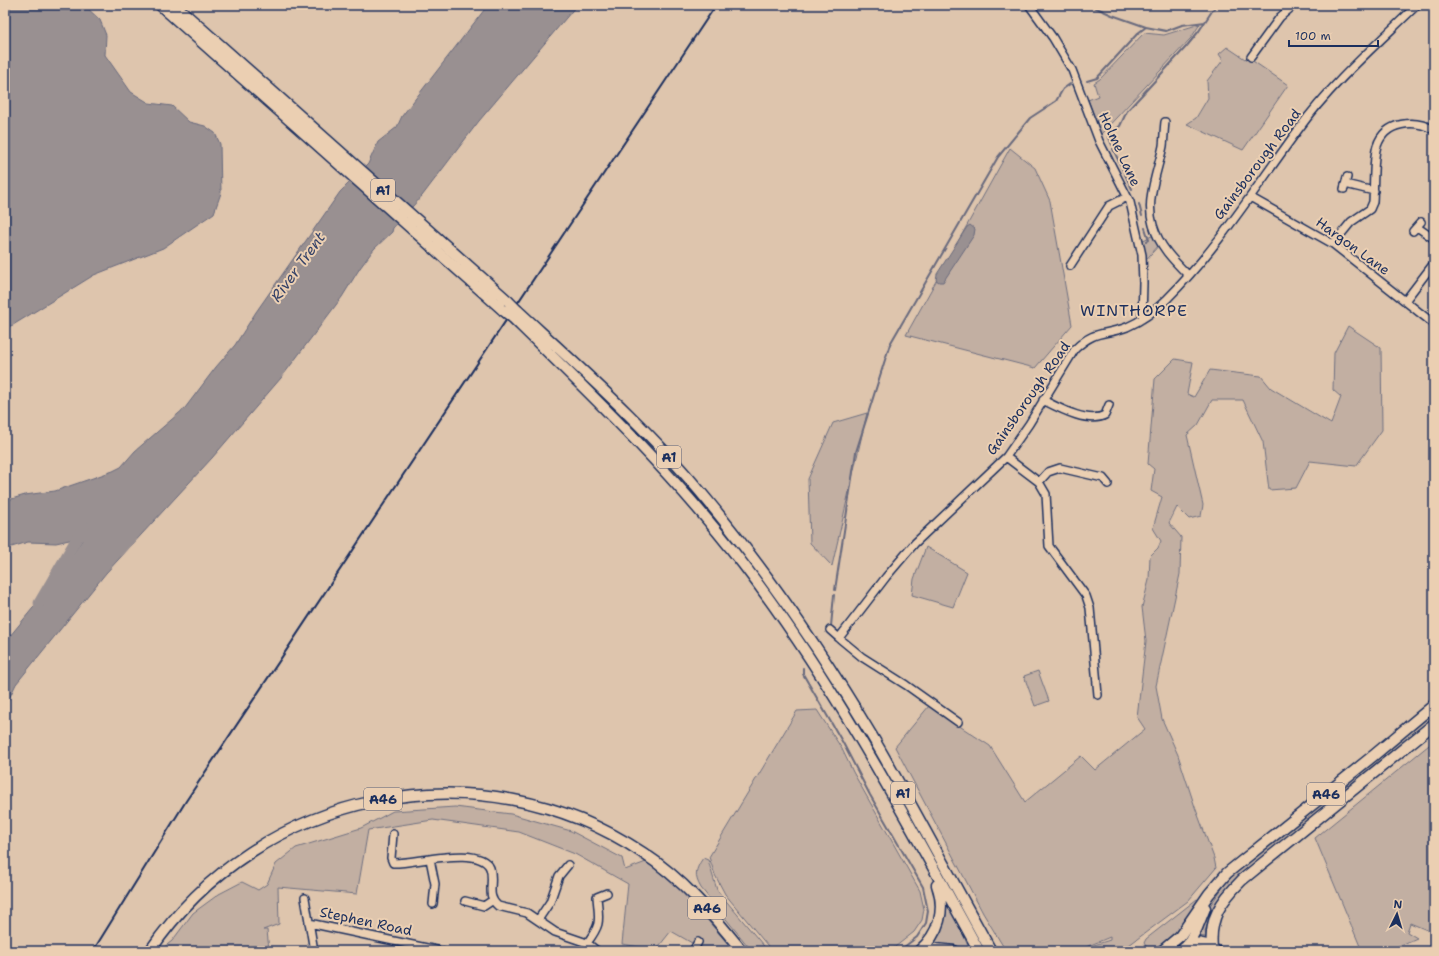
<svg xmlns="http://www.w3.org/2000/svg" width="1439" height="956" viewBox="0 0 1439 956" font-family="'Shantell Sans',sans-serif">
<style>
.green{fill:#c2afa2;stroke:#6e6f80}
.water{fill:#999091;stroke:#67697d}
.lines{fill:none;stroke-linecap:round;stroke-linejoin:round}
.stream{stroke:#67697d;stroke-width:2}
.river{stroke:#999091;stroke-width:11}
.minor-casing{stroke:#1b2f5e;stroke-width:10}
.highway-casing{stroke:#1b2f5e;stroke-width:13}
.minor{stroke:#ebcfb2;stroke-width:7}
.highway{stroke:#ebcfb2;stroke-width:10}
.rail{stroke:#1b2f5e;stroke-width:2}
.highway-bridge-casing{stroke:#1b2f5e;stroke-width:13;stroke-linecap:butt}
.highway-bridge{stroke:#ebcfb2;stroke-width:10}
.labels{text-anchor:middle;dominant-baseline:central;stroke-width:4;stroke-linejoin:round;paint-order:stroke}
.shield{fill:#ebcfb2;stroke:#595f77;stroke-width:1}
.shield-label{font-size:13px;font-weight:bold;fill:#1b2f5e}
.street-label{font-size:14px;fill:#1b2f5e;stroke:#ebcfb2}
.water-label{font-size:15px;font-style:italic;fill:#344268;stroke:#ebcfb2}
.quarter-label{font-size:16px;letter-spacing:1px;fill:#1b2f5e;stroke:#ebcfb2}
</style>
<rect width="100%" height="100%" fill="#dec5ad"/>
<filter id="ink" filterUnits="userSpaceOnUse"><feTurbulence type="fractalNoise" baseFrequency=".025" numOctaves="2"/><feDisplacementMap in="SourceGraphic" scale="8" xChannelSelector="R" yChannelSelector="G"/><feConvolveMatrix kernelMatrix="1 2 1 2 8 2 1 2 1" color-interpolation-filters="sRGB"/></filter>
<g filter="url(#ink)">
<!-- green -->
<path class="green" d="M1200 24 1191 38 1101 134 1088 100 1098 96 1094 83 1100 79 1144 33 1164 35Z
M1227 47 1245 59 1247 57 1288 85 1243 150 1187 124 1196 118 1208 98 1207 81 1223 60 1219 54Z
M1010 148 1035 168 1050 201 1072 325 1035 368 906 335Z
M1156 234 1161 243 1142 264 1139 242Z
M1348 326 1381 348 1382 430 1356 466 1310 461 1296 488 1269 490 1263 442 1243 400H1212L1198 425 1187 435 1203 505 1201 516 1189 519 1177 507 1169 523 1181 537 1180 574 1156 686 1162 719 1178 755 1195 807 1214 858 1216 868 1188 901 1121 951H1083L1088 947 1110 940V937L1088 946 1081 951H1006L983 913 895 747 929 706 990 746 1025 802 1081 756 1095 770 1145 729 1137 717 1146 641 1142 607 1149 580 1150 556 1158 548 1161 541 1153 528 1162 497 1151 491 1154 469 1148 464 1155 379 1175 359 1193 362 1187 394 1194 397 1210 370 1261 376 1271 388 1331 424 1341 397 1333 390 1334 353Z
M867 413 832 566 810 543 808 479 833 423Z
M926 547 967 572 953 607 912 595 914 579Z
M1038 671 1049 701 1035 706 1024 676Z
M817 710 842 749 853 772 920 891 924 909 922 920 914 932 890 951H772L725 894 715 875 709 857 797 711Z
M1434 710V719L1238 878 1212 911 1205 931 1206 937 1197 936 1209 907 1228 880Z
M1434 741V933L1410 923 1407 932 1417 938 1387 951H1362L1315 838Z
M455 807 511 814 571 831 622 858 625 870 646 862 680 888 734 951H706L671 931 656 950 622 944 628 884 575 854 519 832 433 820 368 830 357 894 278 887 279 924 263 930H267L269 951H159L172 941 193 913 219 894 242 882 258 890 267 884 276 864 296 848 361 828 393 811Z
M703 858 708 860 717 890 768 951H752L701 888C694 876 695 870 703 858Z
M1197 899 1201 902C1187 920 1174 949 1148 949L1144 943 1146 939Z
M945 900 962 931 970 951 958 948H927Z"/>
<!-- water -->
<path class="water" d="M5 5H84L100 20 106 35 105 55 131 92 149 103 172 106 189 122 205 126 215 133 220 144 221 193 214 213 163 248 94 275 13 325 5 328Z
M488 5H577L479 121 422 196 393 228 392 232 374 249 360 268 342 297 281 378 212 458 106 573 16 684 5 707V642L56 580 82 540 78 538 56 543 28 542 5 549V501L25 495 55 491 113 471 121 467 135 451 185 408 216 367 235 345 256 312 340 192 368 164 378 142 397 127 402 116Z
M970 225 975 229 974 235 943 282H939L936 280 937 274 967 227Z"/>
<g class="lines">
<!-- stream -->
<path class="stream" d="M1090 5 1112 15 1146 27
M1087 81 1097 78 1138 33 1146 27 1166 31 1182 25 1205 22
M1112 145 1108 135 1120 126 1127 111 1186 47 1199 31 1216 5
M1113 149 1132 189
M1139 204 1142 216
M1145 228 1149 240 1147 241
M835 590 856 452 890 344 998 157 1030 118 1056 101 1063 89 1070 84
M831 626 834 595
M803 668V674L843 743 870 795 923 887 928 911 926 923 917 937 899 951"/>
<!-- river -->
<path class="river" d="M39 603 84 526"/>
<defs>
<path id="minor" d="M1029 5 1053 38 1072 70 1099 141 1130 202 1142 255 1143 283 1142 319
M1251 57 1280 17 1294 5
M1165 122C1164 130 1164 138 1163 146 1158 171 1145 200 1153 225 1159 246 1173 260 1188 275
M1345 184 1374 191
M1344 189 1347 177
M1250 197 1333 244 1434 324
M1417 227 1434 239
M1413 231 1421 222
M1333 244 1351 222 1370 209 1373 202C1374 188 1373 157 1377 146 1385 121 1415 119 1434 130
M1070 266 1109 206 1127 197
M1405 301 1434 263
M1043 400C1059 408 1088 424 1105 415L1109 405
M1006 457 1039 482 1046 494 1049 546 1086 596 1090 608 1098 695
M1039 482 1048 472 1060 468 1103 478 1108 484
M830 630 839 638 886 577 915 543 1006 457 1029 424 1075 349C1096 329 1104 336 1127 327 1141 321 1156 310 1167 299 1217 249 1256 187 1298 130 1332 83 1376 45 1417 5
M839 638 862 657 906 685 958 722
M393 834 391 858 393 863C414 864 480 844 490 868 495 882 485 895 498 906L527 913 555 932 587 943 597 951
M430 859 435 884 433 904
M305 898 314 951
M465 901 484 906 493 900
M538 920 550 902 559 876 568 865
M309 923 441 951
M587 943C602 923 599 921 597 897L607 893
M693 951 698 942"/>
<path id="highway" d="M160 5 503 310
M175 5 508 301
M517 310C583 371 651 431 708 501 768 574 823 654 872 736 913 806 951 879 991 951
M512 317C593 396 674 474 743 564 835 684 906 818 979 951
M1186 947 1197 928 1205 908
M1184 948C1194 941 1206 942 1216 951
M1212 948C1209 918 1221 901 1242 880L1434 724
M150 951C259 790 480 744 643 853 683 879 712 914 742 951
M919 951C939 934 946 910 937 885
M924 951 936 949 954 951
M1162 951 1180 936 1209 894 1227 873 1373 756 1434 705"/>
</defs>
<!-- minor casing -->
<use href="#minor" class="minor-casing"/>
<!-- highway casing -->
<use href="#highway" class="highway-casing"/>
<!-- minor -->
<use href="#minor" class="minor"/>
<!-- highway -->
<use href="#highway" class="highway"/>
<!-- rail -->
<path class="rail" d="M93 951 186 801 716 5"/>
<defs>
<path id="highway-bridge" d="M508 301 517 310
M503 310 512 317"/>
</defs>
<!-- highway-bridge casing -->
<use href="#highway-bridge" class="highway-bridge-casing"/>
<!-- highway-bridge -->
<use href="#highway-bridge" class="highway-bridge"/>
</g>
</g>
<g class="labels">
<!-- shield labels -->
<g class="shield">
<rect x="371" y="179" width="24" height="22" rx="3"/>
<rect x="657" y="446" width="24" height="22" rx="3"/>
<rect x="891" y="782" width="24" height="22" rx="3"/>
<rect x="1307" y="783" width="38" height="22" rx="3"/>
<rect x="364" y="788" width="38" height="22" rx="3"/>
<rect x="688" y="897" width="38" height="22" rx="3"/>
</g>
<g class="shield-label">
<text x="383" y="190">A1</text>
<text x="669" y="457">A1</text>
<text x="903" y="793">A1</text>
<text x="1326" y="794">A46</text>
<text x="383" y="799">A46</text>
<text x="707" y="908">A46</text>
</g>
<!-- street labels -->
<g class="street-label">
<text transform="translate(1120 149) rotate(65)">Holme Lane</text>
<text transform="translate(1257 164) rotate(-53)">Gainsborough Road</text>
<text transform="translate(1353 246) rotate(36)">Hargon Lane</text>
<text transform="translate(1028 398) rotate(-55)">Gainsborough Road</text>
<text transform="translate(366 921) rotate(12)">Stephen Road</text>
</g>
<!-- water labels -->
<g class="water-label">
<text transform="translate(298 267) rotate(-54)">River Trent</text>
</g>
<!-- quarter labels -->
<g class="quarter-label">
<text x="1134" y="310">WINTHORPE</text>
</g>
</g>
<!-- margin -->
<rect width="1439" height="956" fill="none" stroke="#ebcfb2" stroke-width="20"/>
<rect x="10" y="10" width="1419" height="936" fill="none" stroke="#1b2f5e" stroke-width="1.5" filter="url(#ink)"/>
<!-- north arrow -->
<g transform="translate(1397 914) rotate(5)" stroke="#ebcfb2" stroke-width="3" paint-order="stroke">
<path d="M0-3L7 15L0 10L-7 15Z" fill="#1b2f5e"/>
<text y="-6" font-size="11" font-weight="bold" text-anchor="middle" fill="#1b2f5e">N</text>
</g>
<!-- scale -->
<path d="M1289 40v6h89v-6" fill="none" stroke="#1b2f5e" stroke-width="2"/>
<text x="1295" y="40" font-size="12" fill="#1b2f5e" stroke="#ebcfb2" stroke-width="3" paint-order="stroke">100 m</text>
</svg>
